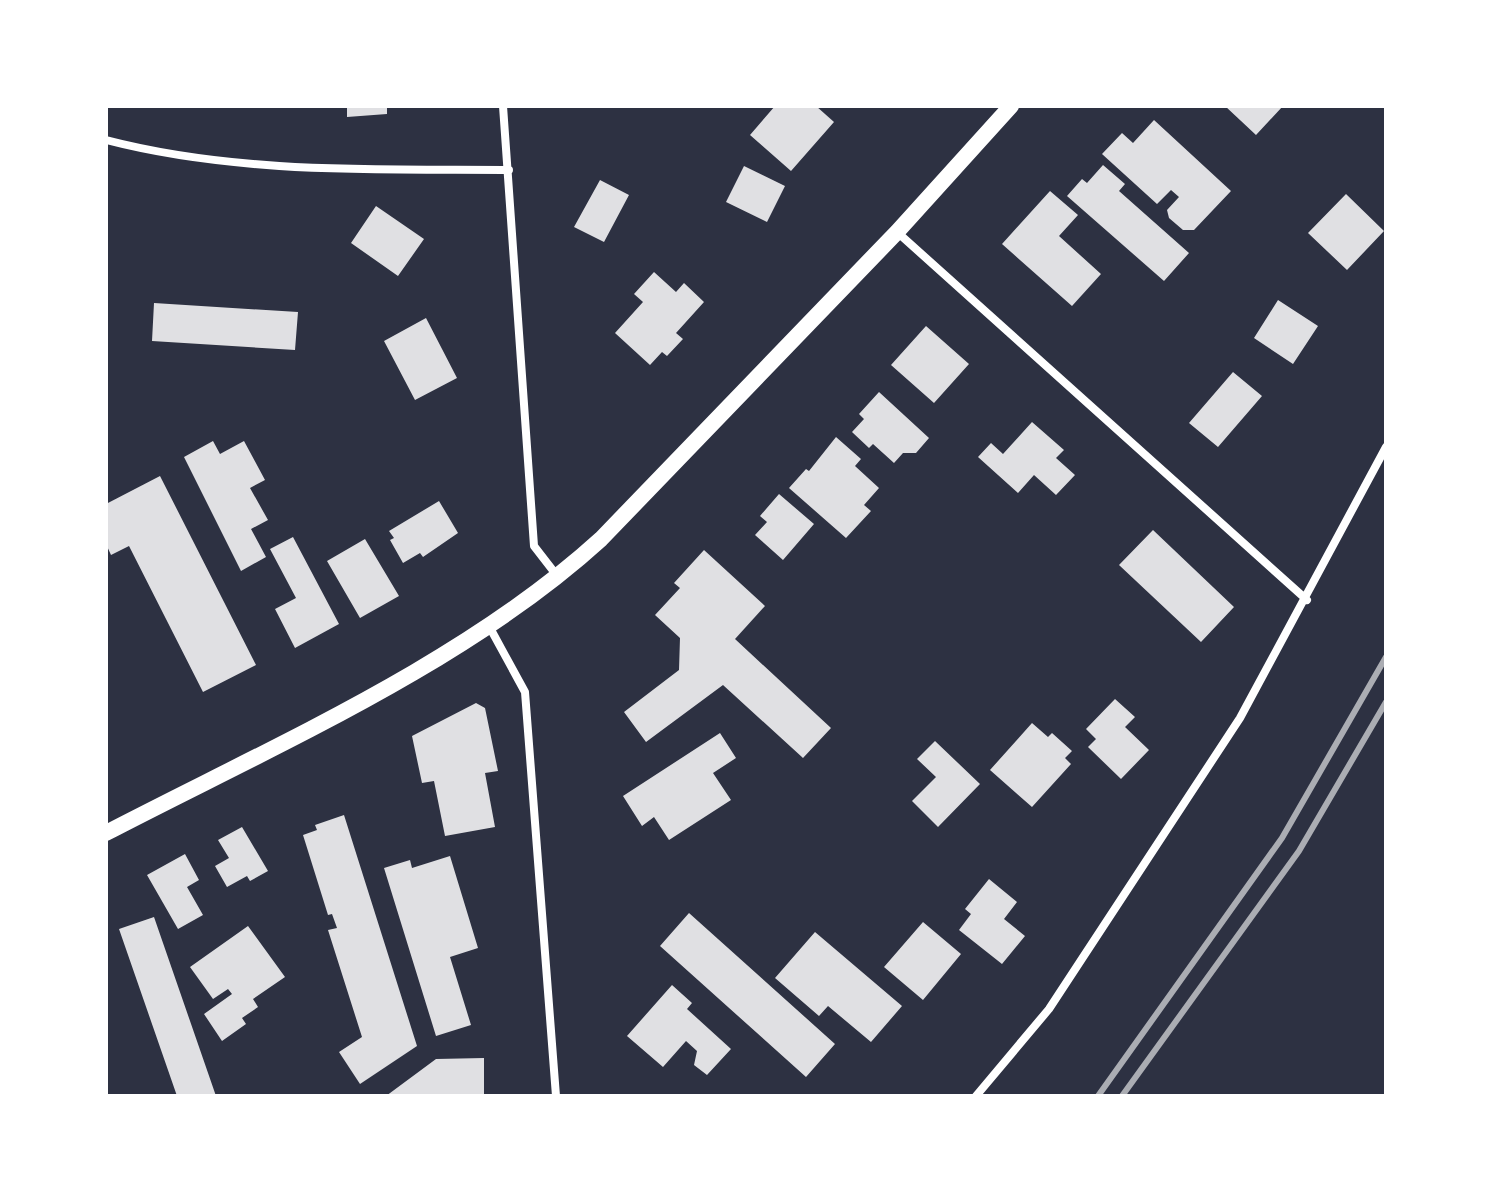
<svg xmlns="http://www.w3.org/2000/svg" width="1492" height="1202" viewBox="0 0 1492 1202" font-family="'Varela Round',sans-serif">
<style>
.building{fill:#e0e0e3}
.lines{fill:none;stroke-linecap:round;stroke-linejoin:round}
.minor{stroke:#fff;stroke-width:8}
.secondary{stroke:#fff;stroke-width:16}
.rail{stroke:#abadb3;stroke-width:6}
</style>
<rect width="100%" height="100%" fill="#2d3142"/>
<!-- building -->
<path class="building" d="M347 106H387V114L347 117Z
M775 106H816L834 122 791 171 750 135Z
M1225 106H1283L1256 135Z
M1154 120 1231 191 1194 230H1183L1169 218 1167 210 1179 197 1171 190 1157 204 1102 154 1122 133 1133 143Z
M1103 165 1125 184 1119 191 1189 253 1164 281 1067 196 1082 179 1087 183Z
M744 166 785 186 767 222 726 202Z
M600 180 629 195 604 242 574 227Z
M1050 191 1078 215 1059 236 1101 274 1072 306 1002 244Z
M1346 194 1384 231 1347 270 1308 233Z
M376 206 424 239 398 276 351 243Z
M654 272 676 292 684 283 704 302 676 333 683 339 667 356 662 352 650 365 615 333 643 302 634 294Z
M1278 300 1318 326 1293 364 1254 338Z
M154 303 298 312 295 350 152 341Z
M426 318 457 378 415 400 384 341Z
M926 326 969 364 934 403 891 365Z
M1233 372 1262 396 1218 447 1189 423Z
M879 392 929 438 916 453H903L894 463 873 444 869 448 852 432 864 419 859 414Z
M1032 422 1064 450 1056 458 1075 475 1056 495 1034 475 1018 493 978 457 991 443 1003 454Z
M836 437 861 459 855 466 879 488 864 505 871 511 846 538 789 488 806 469 809 471Z
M213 441 220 454 244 441 265 480 250 488 268 520 251 529 266 557 241 571 184 457Z
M160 476 256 665 203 692 129 546 111 555 106 544V504Z
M779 494 814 524 783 560 755 535 767 522 760 516Z
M439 501 458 533 423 557 420 553 403 563 390 540 394 538 389 531Z
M1153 530 1234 607 1201 642 1119 565Z
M293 537 339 624 295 648 275 609 296 598 270 549Z
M365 539 399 596 360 618 327 561Z
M704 550 765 606 735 639 831 728 803 758 723 685 646 742 624 712 679 670 680 638 655 615 680 588 674 583Z
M1115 699 1135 717 1125 727 1149 750 1121 779 1088 747 1096 739 1086 729Z
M476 703 485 708 498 771 485 773 495 827 445 836 434 781 422 783 412 736Z
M1032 723 1048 737 1052 733 1072 751 1065 758 1071 764 1032 807 990 770Z
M720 733 736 758 713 773 731 800 669 840 654 817 642 826 623 796Z
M935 741 980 784 938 827 912 801 936 777 917 759Z
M344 815 417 1046 360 1084 339 1052 362 1037 328 930 337 928 332 914 328 915 303 835 317 830 315 825Z
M242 827 268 871 250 881 247 876 227 887 215 866 229 858 218 840Z
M185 854 199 880 187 887 203 915 178 929 147 875Z
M450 856 478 948 450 957 471 1025 436 1036 384 868 410 860 412 868Z
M989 879 1017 902 1004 919 1025 936 1002 964 959 930 971 914 965 909Z
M689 913 835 1044 806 1077 660 946Z
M154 917 216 1096H177L119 929Z
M923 922 961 954 923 1000 884 967Z
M248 926 285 977 253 999 258 1007 242 1018 246 1024 222 1041 204 1014 232 994 228 989 213 999 190 967Z
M815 932 902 1006 871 1042 828 1006 819 1016 775 978Z
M672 985 692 1003 687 1009 731 1049 707 1075 694 1065 697 1051 686 1041 663 1067 627 1036Z
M484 1058V1096H386L436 1059Z"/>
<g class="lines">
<!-- minor -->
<path class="minor" d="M503 106 534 546 558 577
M106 140C237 174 375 169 509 170
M897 232 1307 600
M489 626 525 692 556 1096
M976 1096 1049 1009 1240 718 1386 447"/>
<!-- secondary -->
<path class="secondary" d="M106 833C271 747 464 664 601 539L897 232 1011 106"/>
<!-- rail -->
<path class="rail" d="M1098 1096 1282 838 1386 657
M1122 1096 1299 851 1386 702"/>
</g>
<!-- border -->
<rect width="1492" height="1202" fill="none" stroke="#ffffff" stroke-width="216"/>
</svg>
